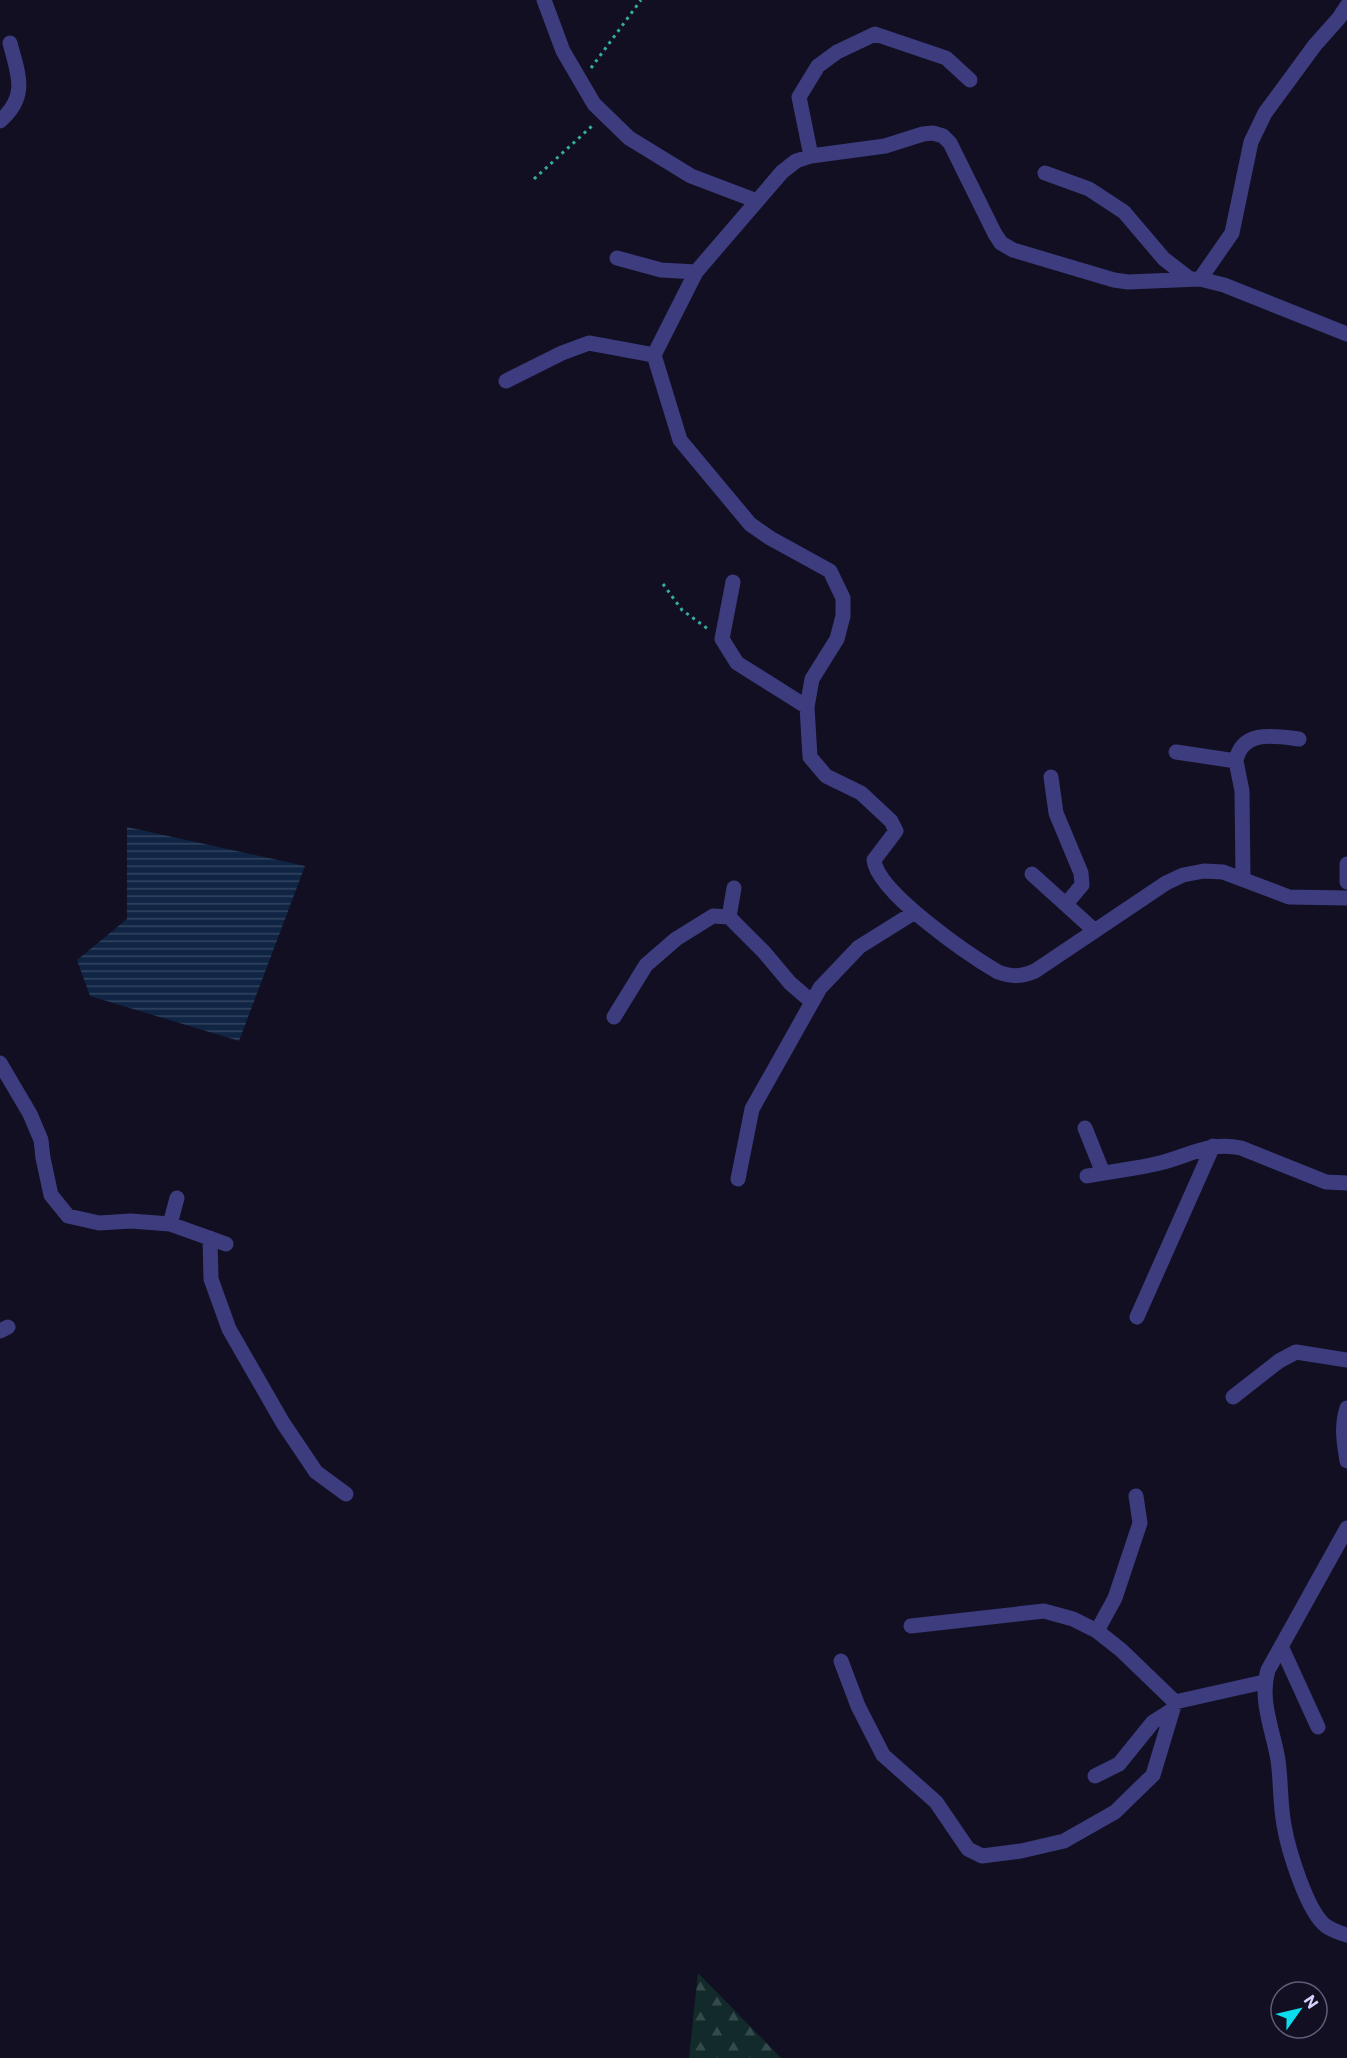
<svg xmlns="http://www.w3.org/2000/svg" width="1347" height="2058" viewBox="0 0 1347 2058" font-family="Commissioner,sans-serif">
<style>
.forest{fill:url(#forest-firs)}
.water{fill:url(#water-rules)}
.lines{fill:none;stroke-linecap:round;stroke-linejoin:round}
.path{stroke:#35ada3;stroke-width:3;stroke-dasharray:3 4.5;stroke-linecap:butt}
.minor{stroke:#3d3c7e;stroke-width:15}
</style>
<defs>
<pattern id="forest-firs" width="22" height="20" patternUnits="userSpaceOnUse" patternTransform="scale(1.5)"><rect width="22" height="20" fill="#122b2a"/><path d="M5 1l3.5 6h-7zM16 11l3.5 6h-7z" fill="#34494a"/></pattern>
<pattern id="water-rules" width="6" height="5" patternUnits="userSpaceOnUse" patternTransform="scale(1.5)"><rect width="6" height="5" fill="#102544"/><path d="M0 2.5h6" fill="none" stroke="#324460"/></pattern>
</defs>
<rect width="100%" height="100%" fill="#110f21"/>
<!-- forest -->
<path class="forest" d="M698 1973 781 2058H689Z"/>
<!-- water -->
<path class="water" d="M127 827 305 866 239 1041 90 996 77 960 127 919Z"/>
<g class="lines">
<!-- path -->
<path class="path" d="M591 68 641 0
M534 179 592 126
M663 584 682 610 708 629"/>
<!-- minor -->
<path class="minor" d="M544 0 563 51 594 104 629 138 691 176 757 201
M0 121C29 96 18 74 10 43
M811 156 799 97 818 66 837 52 875 34 946 58 970 80
M1045 173 1089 189 1124 212 1164 259 1190 279
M617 258 661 270 696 272
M1200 279 1232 233 1251 142 1265 113 1315 45 1339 18 1347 6
M1347 334 1224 285 1200 279 1128 282 1114 280 1013 250 1001 243 995 234 950 143 943 136 933 133 923 134 885 146 811 156 796 161 782 172 696 272 654 355 680 440 750 524 770 538 830 571 843 598V616L837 639 812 679 807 707 810 757 826 776 861 793 891 821 896 831 874 860C877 892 969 955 998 972 1012 977 1021 977 1035 971L1166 883 1183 875 1204 871 1223 872 1289 897 1347 898
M506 381 562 353 589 343 654 355
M733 582 722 639 737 663 807 707
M1176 752 1236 761 1242 791 1243 879
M1236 761C1242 729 1275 736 1299 739
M1051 777 1056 813 1081 873 1082 885 1066 904
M1347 864V882
M1032 874 1095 931
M729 917 734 888
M614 1017 646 965 676 939 713 916 729 917 764 952 790 983 812 1002
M0 1063 30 1114 41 1140 43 1158 51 1195 68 1216 99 1223 131 1221 170 1224 226 1244
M1085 1128 1103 1173
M1087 1176C1112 1171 1136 1169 1160 1163 1189 1156 1210 1141 1241 1148L1326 1182 1347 1183
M738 1179 752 1109 820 988 859 947 915 912
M170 1224 177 1198
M210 1238 211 1279 229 1329 283 1423 316 1472 346 1494
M1137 1317 1213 1146
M0 1331 8 1327
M1233 1397 1279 1361 1296 1352 1347 1360
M1347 1408C1341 1427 1344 1442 1347 1461
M1347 1528 1268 1670C1259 1700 1273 1730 1278 1760 1281 1781 1280 1804 1284 1825 1288 1849 1307 1912 1326 1926 1332 1930 1340 1933 1347 1935
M911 1626 1044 1611 1073 1619 1097 1631 1121 1650 1175 1702 1264 1682
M1097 1631 1115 1598 1140 1523 1136 1496
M1281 1646 1318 1727
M841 1661 858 1706 883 1755 936 1802 968 1849 982 1856 1021 1851 1064 1841 1115 1812 1153 1775 1175 1702
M1095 1776 1119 1764 1153 1722 1172 1710"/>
</g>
<!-- north arrow -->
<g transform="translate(1299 2010) rotate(56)"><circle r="28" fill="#110f21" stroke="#5f5d79" stroke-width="1.5"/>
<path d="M0-4.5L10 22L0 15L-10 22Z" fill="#0cddee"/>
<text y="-9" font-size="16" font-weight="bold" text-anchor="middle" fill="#d5d1fd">N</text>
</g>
</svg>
